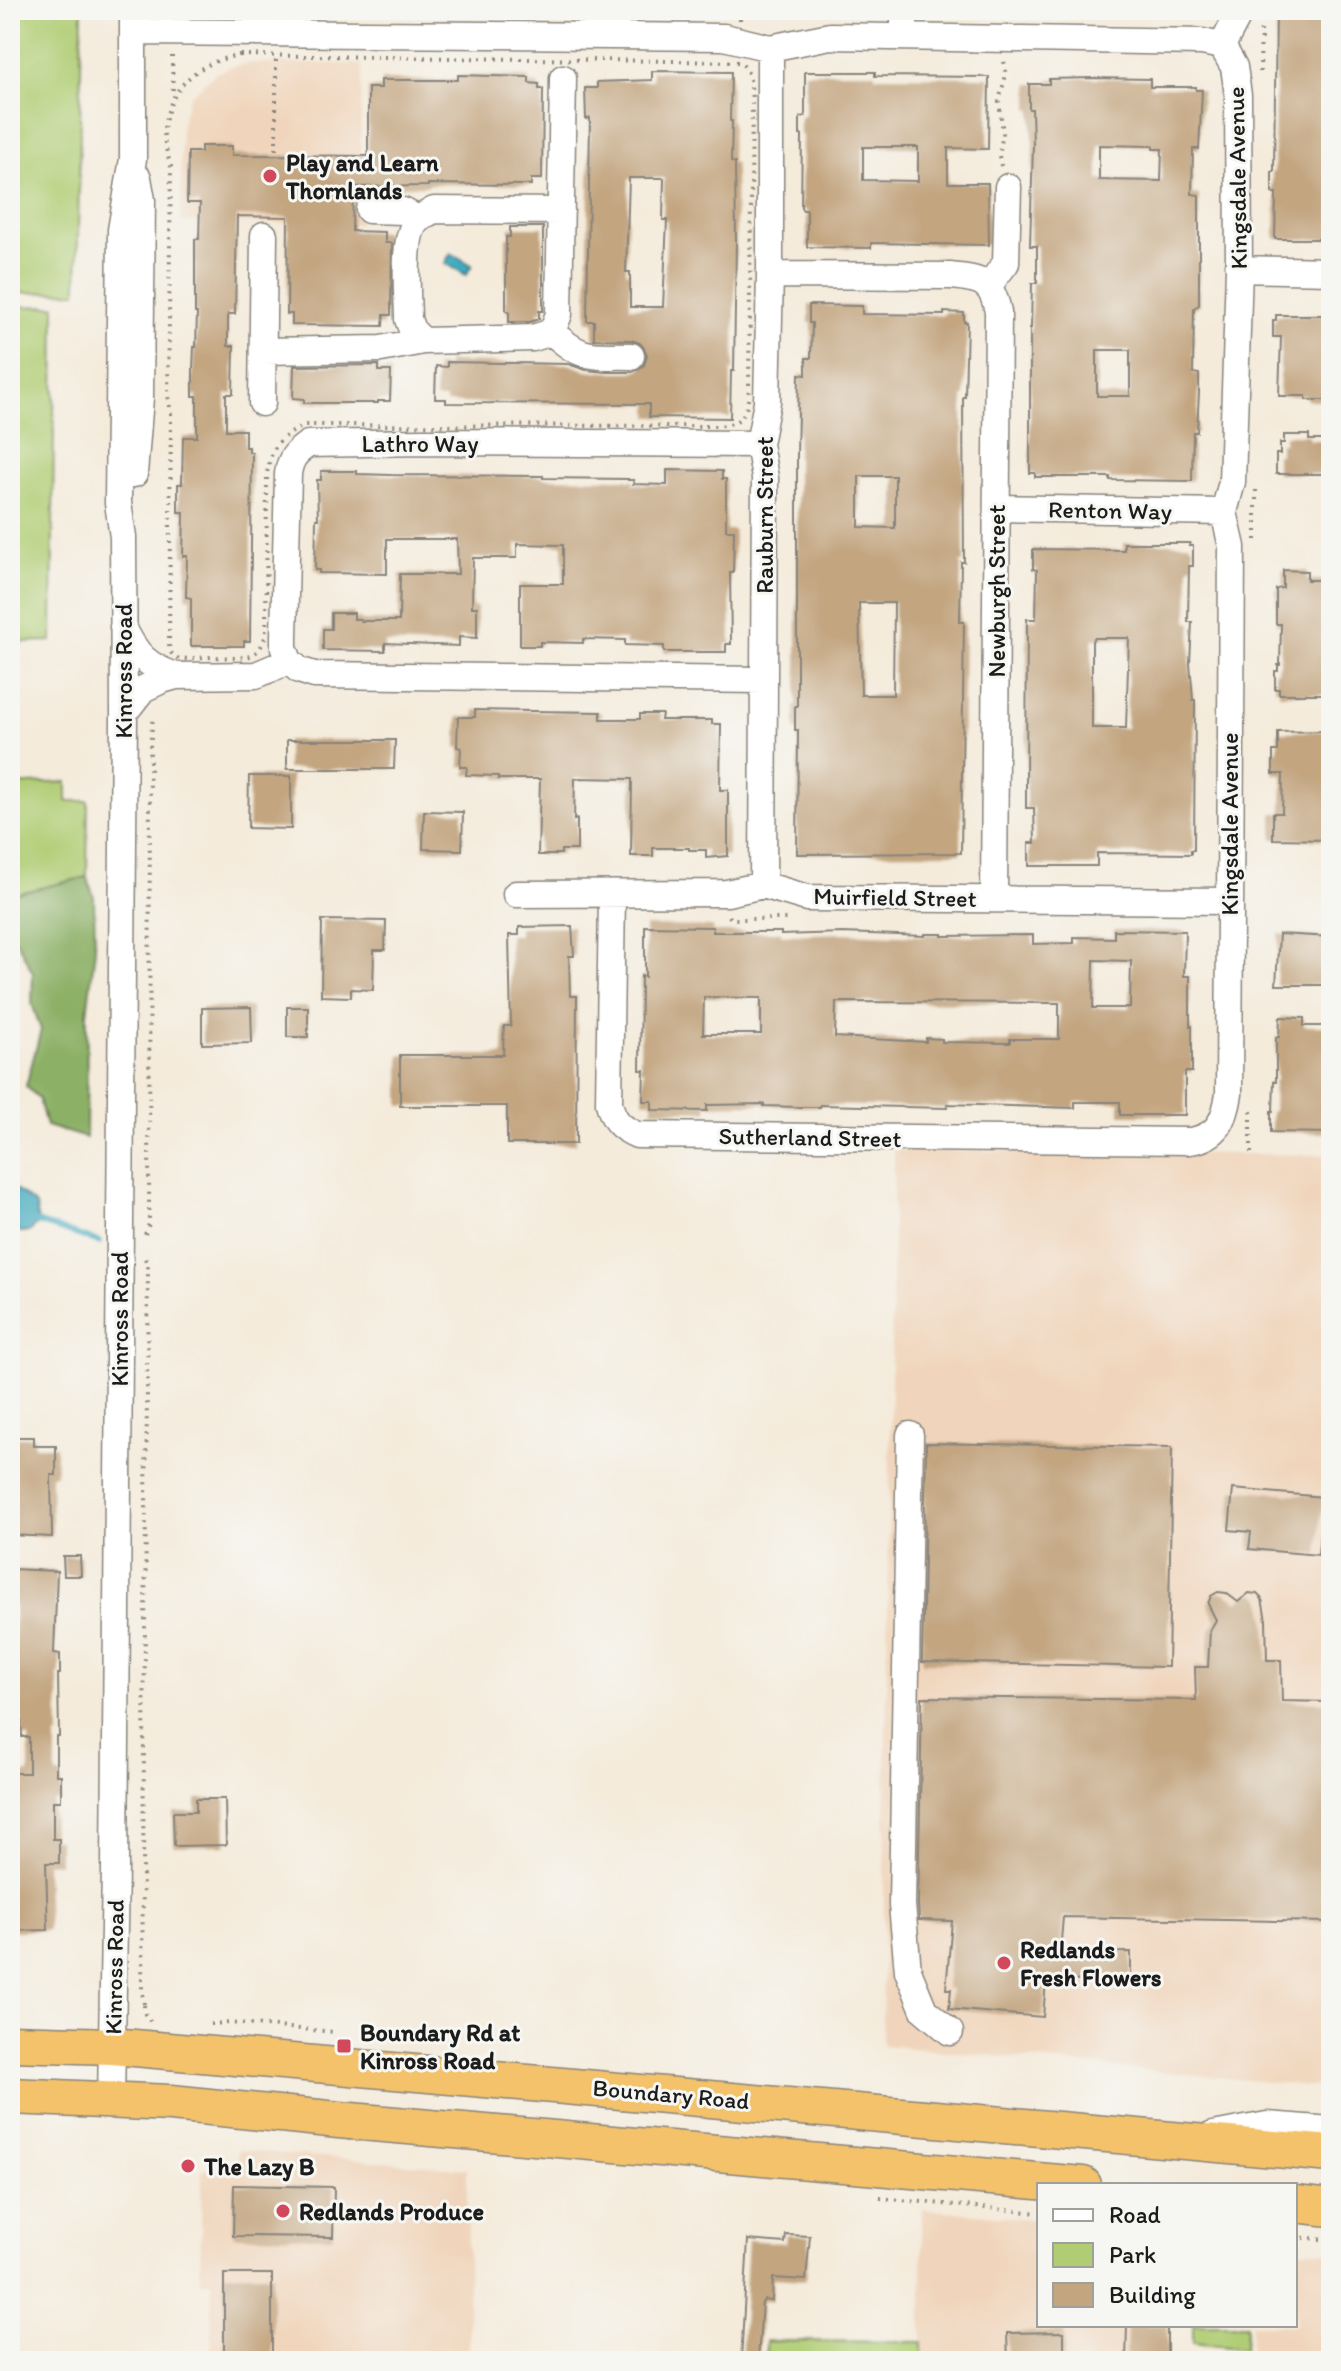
<svg xmlns="http://www.w3.org/2000/svg" width="1341" height="2371" viewBox="0 0 1341 2371" font-family="Itim,sans-serif">
<style>
.built{fill:#f0d5bc}
.green{fill:#b0cd74;stroke:#667448;stroke-width:2}
.forest{fill:#8cb066;stroke:#546641;stroke-width:2}
.water{fill:#3ea8be;stroke:#2d626d;stroke-width:2}
.lines{fill:none;stroke-linecap:round;stroke-linejoin:round}
.stream{stroke:#3ea8be;stroke-width:6}
.building{fill:#c3a580;fill-rule:evenodd}
.minor-casing{stroke:#88847c;stroke-width:29}
.highway-casing{stroke:#88847c;stroke-width:39}
.path{stroke:#88847c;stroke-width:4;stroke-dasharray:2 6;stroke-linecap:butt}
.minor{stroke:#fff;stroke-width:26}
.highway{stroke:#f4c26a;stroke-width:36}
.poi-dot{fill:#d1495b;stroke:#f6f6f2;stroke-width:3}
.labels{text-anchor:middle;dominant-baseline:central;stroke-width:6;stroke-linejoin:round;paint-order:stroke}
.poi-label{font-size:24px;font-weight:bold;fill:#1c1c1c;stroke:#f6f6f2;text-anchor:start}
.street-label{font-size:24px;fill:#1c1c1c;stroke:#f6f6f2}
</style>
<rect width="100%" height="100%" fill="#f6f6f2"/>
<filter id="ink" filterUnits="userSpaceOnUse"><feTurbulence type="fractalNoise" baseFrequency=".0125" numOctaves="2"/><feDisplacementMap in="SourceGraphic" scale="16" xChannelSelector="R" yChannelSelector="G"/><feConvolveMatrix kernelMatrix="1 2 1 2 8 2 1 2 1" color-interpolation-filters="sRGB"/></filter>
<filter id="wash" filterUnits="userSpaceOnUse"><feTurbulence type="fractalNoise" baseFrequency=".006" numOctaves="4" result="noise"/><feDisplacementMap in="SourceGraphic" scale="32" xChannelSelector="R" yChannelSelector="G"/><feGaussianBlur stdDeviation="1.8" result="paint"/><feColorMatrix in="noise" values="0 0 0 0 0 0 0 0 0 0 0 0 0 0 0 0 0 1.4 0 .05"/><feComposite in="paint" operator="in"/></filter>
<g filter="url(#wash)">
<rect width="100%" height="100%" fill="#f4ebdb"/>
<!-- built -->
<path class="built" d="M251 63 362 64 359 224 181 222V130L184 113 190 96 216 73 230 67Z
M894 1150 1331 1155V2088L882 2045Z
M238 2150 467 2169 469 2361H211L212 2282H200L202 2169 238 2170Z
M922 2209 1039 2220V2325H1170L1168 2361H922Z
M1295 2249 1331 2252V2361H1250L1251 2325H1295Z"/>
<!-- green -->
<path class="green" d="M10 10H82L77 292 10 293Z
M55 306 52 641 10 642V307Z
M67 782V801H88L87 877 10 895V785Z
M1193 2325H1246L1245 2349 1193 2343Z
M766 2341 922 2342V2361H766Z"/>
<!-- forest -->
<path class="forest" d="M87 877 94 897 95 949 87 1014 86 1138 46 1126 39 1099 26 1086 41 1030 32 1003 33 973 13 934H10V895Z"/>
<!-- water -->
<path class="water" d="M451 253 472 265 466 275 445 263Z
M10 1185 36 1205 38 1224 29 1232H10Z"/>
<g class="lines">
<!-- stream -->
<path class="stream" d="M34 1221 99 1242"/>
</g>
<g id="blocks">
<!-- building -->
<path class="building" d="M1276 10H1331V239H1275L1276 193H1272V172H1274Z
M652 71 731 72 730 121H732L731 162 735 163 736 241 734 371H731L730 418 649 417V404L446 403V399H435L436 366 447 367V362L568 364 586 370 606 372H632L640 369 644 365 647 355 644 348 640 343 631 340 594 339V321H587L590 118 586 119 585 88H597V82L652 80ZM629 178H664L663 220H667L663 307H630V272H626Z
M805 72H875V76L989 77 988 149 948 148V183H988L989 245 871 243V248L807 247V210H803L801 208 802 135H800V117L805 116ZM863 147H918V181L863 180Z
M458 75 529 77V83L539 84V89H543L542 179H531V185L428 184V186L353 187 352 231 385 232V243H392L391 315H384L383 326 292 325V314H287L288 217 237 216 235 314H228V346H234L233 394H226V430H245V447H249V452H252L250 641H244V646H191V598L186 597 187 556H183L184 512H178V484H182L183 437H197V396H193V369L194 347H196L197 313H195V239H199L200 203H187L188 152H201V146H232V155L368 156V88H381V80H458Z
M1092 78 1150 79V87H1196V90H1202L1199 149H1193L1192 194 1199 195V305L1194 308 1193 373 1199 374V392L1197 432H1193L1192 481 1110 480V477H1035V473H1030V328H1031L1032 283H1037V246H1030L1033 145 1032 109H1029V84H1049V79ZM1099 145 1153 146V149H1162L1161 181 1099 180ZM1097 350H1130V396H1097Z
M510 227H543V311H539V319L530 322H509V311H506V237H510Z
M809 305 862 306V314L944 315V312L964 313V322H967L965 397H963L964 562H961L960 622H964L961 853 797 854 798 730H795V706H797V455L799 374 806 375V358H811L812 323H809ZM859 476H895V528L859 527ZM859 603H894L893 695H861Z
M1276 315H1331V400H1306V396H1279L1281 337H1273V320H1276Z
M379 365V371H391L390 401H378V403H304V399L293 398 294 366Z
M1284 435H1309V440H1331V474H1276V454H1280V443H1284Z
M667 470 722 471V479H726V530H734L733 573H730L731 644H726V652H664V646L625 645V640L583 639V643L540 642V646H520V584H563V545L517 544V558H473L472 607H477V638L459 637V646L385 643V651L323 650V629H331V613H354V619H361V621H399L400 574H458L457 539H387V574L319 573V570H315L316 519H318L317 480H321V471H357V474L391 475 543 476V478L628 479V480H634L633 484 667 485Z
M1124 543H1190L1189 546H1193V566H1189L1188 622H1192L1190 663 1193 700H1195L1194 850H1191V854L1097 853V866H1029V843H1035L1034 808H1026V786L1027 619H1036L1037 570 1033 569V549L1124 550ZM1094 638H1129L1126 728H1092V641Z
M1283 570 1307 571V580H1325V590H1331V694H1279V689H1275V671H1278V665H1280L1281 624H1276V589L1283 588Z
M475 710 601 712V719H640V714H662L661 720H712V724H721L720 790H728V856L706 858V850H689V848H653V856H631L632 779 575 778 574 820 577 819V850H561V854H555V855H538L540 779H498V776L466 775 467 767H460L461 748 457 747 458 717H475Z
M1331 731V840L1273 839V813H1282L1283 774H1273V751H1278V732Z
M287 740H395L394 769H287Z
M249 776H291V829L248 828Z
M424 811 463 812 462 850 423 849Z
M322 920 386 921 385 950H374L373 990 351 989V997L321 996Z
M572 926 574 956H569L570 996H577L576 1144H507V1106H400V1055H503L504 1026H511L509 935H519V927Z
M645 926 713 927V932H781V935L842 933 925 936V934H942V936L1033 935V944L1074 943V937L1114 938V930L1185 931 1184 976H1190V1026H1192V1072H1185V1115H1120V1102H1075V1108L947 1104V1108L820 1105V1107H798L764 1106V1104L707 1105V1111L652 1110V1101H643L644 1070H640L641 976 645 977ZM1094 960 1131 961 1130 1008H1093ZM704 997 761 998V1034H703ZM836 1002 1059 1003V1039H1010V1043L942 1042V1039L926 1038V1042L835 1037Z
M1279 934 1331 937V985H1276Z
M251 1007 252 1043 202 1044V1008Z
M287 1007H308V1037H287Z
M1280 1017 1304 1018V1026H1331V1133L1271 1132V1111H1273L1274 1081H1276V1037H1279Z
M10 1437H34V1446H56V1475H51L52 1537 10 1535Z
M926 1443 1172 1447 1168 1667 922 1662Z
M1233 1489 1323 1497 1318 1555 1249 1549 1251 1532 1229 1530Z
M63 1556H80L81 1576H64Z
M10 1569 57 1571 54 1653 60 1654V1674H58L59 1736H56V1775H61V1801H53V1839H59V1863H46L48 1930 10 1931V1773H29V1737H22L21 1717H15L14 1603H10Z
M1218 1592 1226 1593 1238 1602 1249 1593 1257 1594 1262 1599 1266 1620 1267 1660H1281L1282 1701 1331 1702 1328 1922 1063 1917 1060 1953 1131 1952V1980L1046 1981 1043 2017 949 2009 951 1989H946L952 1921 919 1920 918 1904 922 1697 1196 1700 1195 1667H1208L1210 1630 1216 1620 1208 1604 1211 1596Z
M196 1799H225L226 1845 174 1846 173 1812H196Z
M234 2185 334 2187 333 2237 233 2236Z
M786 2235 810 2236 806 2280 773 2278 772 2301 764 2300 762 2303 758 2361H741L748 2240 785 2243Z
M224 2274H272V2361H224Z
M1127 2325H1167V2361H1126Z
M1064 2332V2361H1008L1007 2333Z"/>
</g>
</g>
<g filter="url(#ink)">
<use href="#blocks" fill-opacity="0" stroke="#88847c" stroke-width="2"/>
<g class="lines">
<defs>
<path id="minor" d="M904 10V36
M133 32 724 37 770 48 830 36 1202 42 1222 46 1234 67 1238 95 1239 269 1232 482 1224 512 1232 547 1229 1094C1225 1120 1218 1137 1190 1141L637 1135C620 1128 613 1120 609 1103L612 894
M1222 46 1241 10
M369 210 403 211 418 219
M1239 269 1331 271
M770 275 951 276C980 279 992 280 998 312L994 899
M989 285 1006 263 1008 187
M552 332C583 361 591 355 631 356
M423 341 412 330 408 319C408 296 401 235 418 220 422 216 429 213 434 210L561 211
M263 351 381 349 423 341 533 338 552 332 559 314 563 78
M262 403 264 235
M134 474 140 398 142 200 138 178
M997 508 1224 512
M123 627C136 655 147 666 176 676
M289 661 284 648V637L288 474C290 459 295 453 308 444L423 442 759 444
M124 713 143 689 162 680 176 676 256 675 289 661 299 670 314 675 763 680
M763 885 765 478 759 444 767 402 770 275V48
M516 894 727 893 763 885 807 898 1228 901
M910 1435 902 1905 908 1971 924 2010 950 2032
M111 2101 115 1868 124 713 123 537 118 503 121 230 133 159V10
M1213 2135 1267 2125 1331 2130"/>
<path id="highway" d="M10 2043 112 2046 1331 2154
M10 2096 171 2103 339 2120 1083 2185
M1295 2204 1331 2208"/>
</defs>
<!-- minor casing -->
<use href="#minor" class="minor-casing"/>
<!-- highway casing -->
<use href="#highway" class="highway-casing"/>
<!-- path -->
<path class="path" d="M740 20V10
M240 55 740 62C752 72 751 87 752 102L749 384C748 412 746 424 715 426L305 425C280 438 272 444 267 473L266 635 260 649 251 656 238 658 212 657 180 659C172 656 169 652 169 643L171 414 168 395 171 167C168 156 163 141 164 129 170 85 198 62 240 55Z
M172 56 173 96
M1260 72 1261 24
M276 150V57
M1001 166 999 156 1003 133 999 101 1006 75 1004 61
M1256 540V489
M729 916 731 919H790
M1251 1153V1109
M145 1234 149 1224 150 747 153 716
M144 2004 142 1991 148 1267 144 1255
M144 2005 145 2014 151 2022
M210 2024 231 2023 335 2032
M880 2198 1039 2213
M1295 2237 1331 2240"/>
<!-- minor -->
<use href="#minor" class="minor"/>
<!-- highway -->
<use href="#highway" class="highway"/>
</g>
</g>
<!-- markers -->
<g class="poi-dot">
<circle cx="270" cy="176" r="8"/>
<circle cx="1004" cy="1963" r="8"/>
<rect x="336" y="2038" width="16" height="16" rx="4"/>
<circle cx="188" cy="2166" r="8"/>
<circle cx="283" cy="2211" r="8"/>
</g>
<g class="labels">
<!-- poi labels -->
<g class="poi-label">
<text x="286" y="162">Play and Learn<tspan x="286" dy="28">Thornlands</tspan></text>
<text x="1020" y="1949">Redlands<tspan x="1020" dy="28">Fresh Flowers</tspan></text>
<text x="360" y="2032">Boundary Rd at<tspan x="360" dy="28">Kinross Road</tspan></text>
<text x="204" y="2166">The Lazy B</text>
<text x="299" y="2211">Redlands Produce</text>
</g>
<!-- street labels -->
<g class="street-label">
<text transform="translate(1237 178) rotate(-91)">Kingsdale Avenue</text>
<text x="420" y="443">Lathro Way</text>
<text transform="translate(1110 510) rotate(1)">Renton Way</text>
<text transform="translate(764 515) rotate(-90)">Rauburn Street</text>
<text transform="translate(996 591) rotate(-90)">Newburgh Street</text>
<text transform="translate(123 671) rotate(-90)">Kinross Road</text>
<text transform="translate(1229 824) rotate(-90)">Kingsdale Avenue</text>
<text transform="translate(895 897) rotate(1)">Muirfield Street</text>
<text transform="translate(810 1137) rotate(1)">Sutherland Street</text>
<text transform="translate(119 1319) rotate(-90)">Kinross Road</text>
<text transform="translate(114 1967) rotate(-89)">Kinross Road</text>
<text transform="translate(671 2094) rotate(5)">Boundary Road</text>
</g>
</g>
<!-- margin -->
<rect width="1341" height="2371" fill="none" stroke="#f6f6f2" stroke-width="40"/>
<!-- legend -->
<rect x="1037" y="2183" width="260" height="144" fill="#f6f6f2" stroke="#9f9f9c" stroke-width="2"/>
<rect x="1053" y="2209" width="40" height="12" fill="#ffffff" stroke="#9f9f9c" stroke-width="2"/>
<text x="1109" y="2223" font-size="24" fill="#1c1c1c">Road</text>
<rect x="1053" y="2243" width="40" height="24" fill="#b0cd74" stroke="#9f9f9c" stroke-width="2"/>
<text x="1109" y="2263" font-size="24" fill="#1c1c1c">Park</text>
<rect x="1053" y="2283" width="40" height="24" fill="#c3a580" stroke="#9f9f9c" stroke-width="2"/>
<text x="1109" y="2303" font-size="24" fill="#1c1c1c">Building</text>
</svg>
